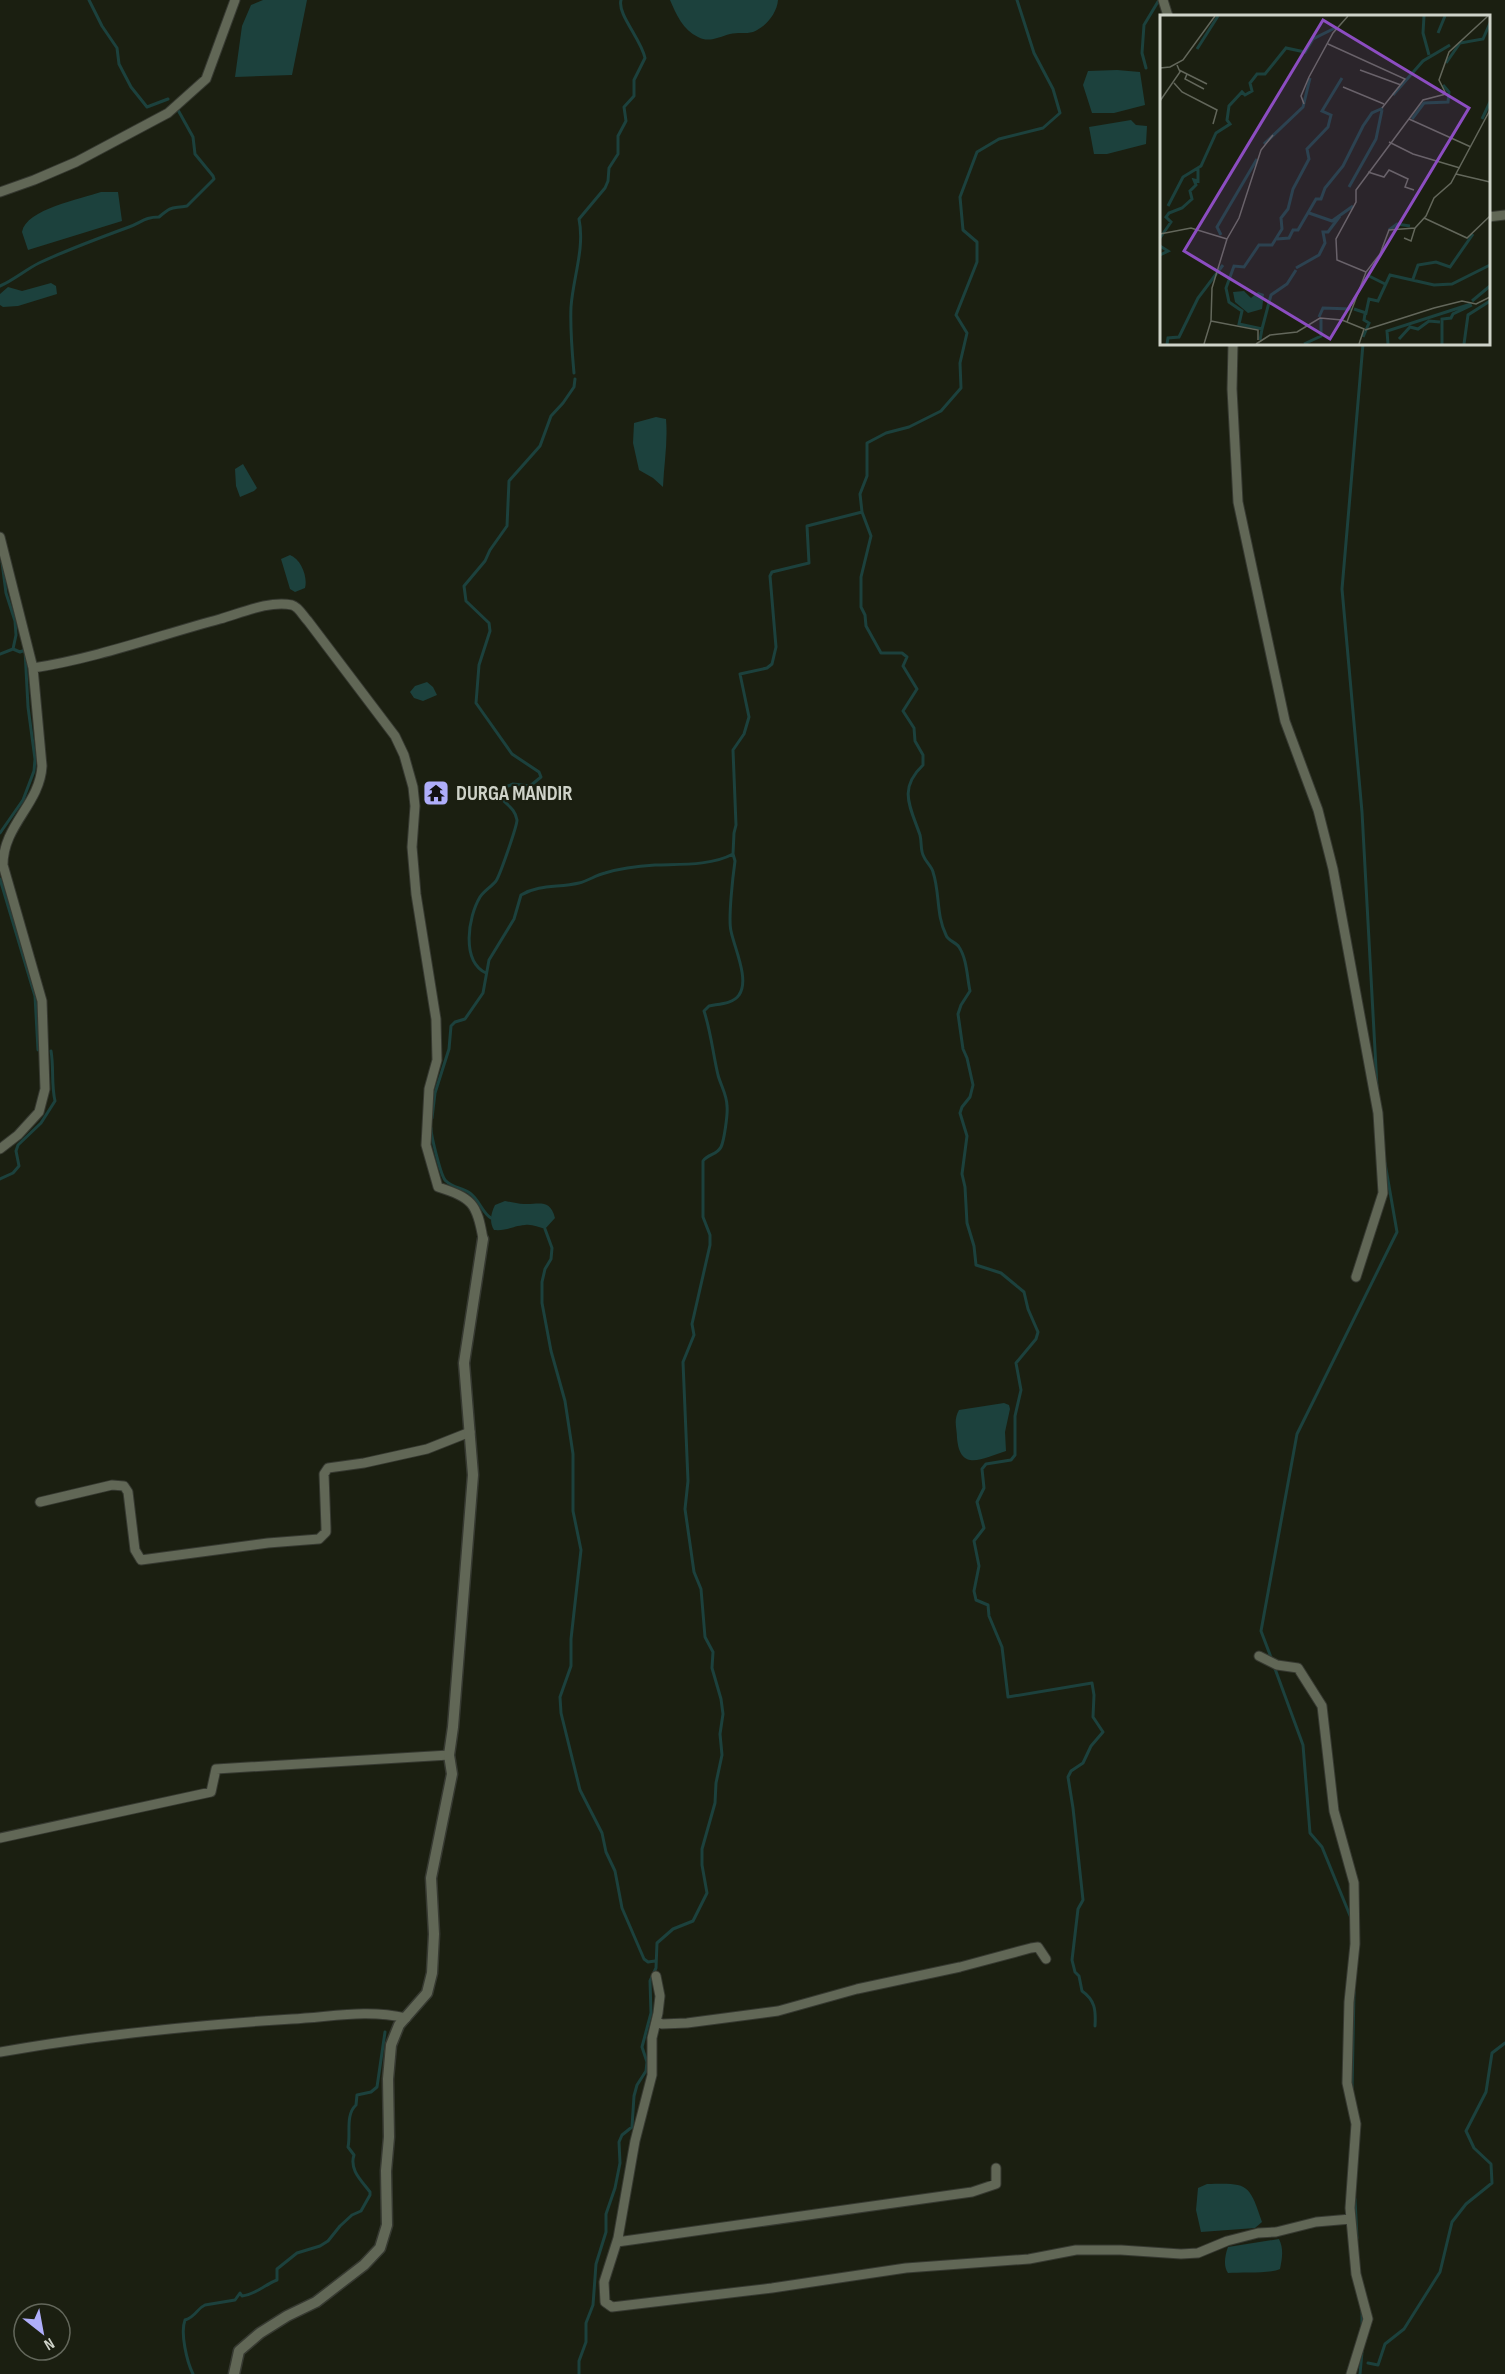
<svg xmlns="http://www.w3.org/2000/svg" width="1505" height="2374" viewBox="0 0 1505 2374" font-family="'Sofia Sans Condensed',sans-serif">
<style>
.water{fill:#1c413d}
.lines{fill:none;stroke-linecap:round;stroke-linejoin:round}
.stream{stroke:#1c413d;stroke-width:3}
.minor-casing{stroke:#363931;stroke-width:11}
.tertiary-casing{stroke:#363931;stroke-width:13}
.minor{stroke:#616756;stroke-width:9}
.tertiary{stroke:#616756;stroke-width:10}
.labels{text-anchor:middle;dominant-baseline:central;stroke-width:4.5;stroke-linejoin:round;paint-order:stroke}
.poi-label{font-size:21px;font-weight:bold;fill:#cfd3c9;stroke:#1b1f11;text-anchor:start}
.inset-river{fill:none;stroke:#1c413d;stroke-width:3}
.inset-road{fill:none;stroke:#63675b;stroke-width:1.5}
.view{fill:#8c4dc1;fill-opacity:0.15;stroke:#8c4dc1;stroke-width:3}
.inset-edge{fill:none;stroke:#cfd3c9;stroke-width:3}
</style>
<rect width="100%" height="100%" fill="#1b1f11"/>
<!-- water -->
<path class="water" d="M263 0H307L292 75 235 77 242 26 251 5Z
M670 0H778C777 13 766 27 753 32 746 34 737 32 730 34 719 37 709 43 698 37 683 30 676 14 670 0Z
M1117 70 1140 72 1145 105 1114 113H1092L1083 85 1088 71Z
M1131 120 1136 125 1147 126 1146 144 1107 154H1094L1089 127Z
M101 192H118L122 221 28 250 22 232C26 209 81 199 101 192Z
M51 283 56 286 57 294 18 306 3 307 0 305V294L8 287 22 291Z
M656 417 666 419C668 442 664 464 663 487L653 478 639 470 633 443 634 423Z
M243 464 257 488 254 491 240 497 236 486 235 469Z
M290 555C301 559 308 577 305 588L295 592 290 589 281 559Z
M427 682 433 687 437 695 423 701 414 698 410 692 415 686Z
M505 1201C511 1202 518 1204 524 1204 538 1205 550 1198 555 1218L545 1229C538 1227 532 1224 525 1225 512 1226 508 1231 494 1230 489 1222 491 1213 495 1205Z
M1004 1403 1009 1405 1010 1409 1005 1432 1006 1451C983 1458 960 1473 957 1438 957 1427 953 1421 959 1410Z
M1207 2184C1248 2183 1249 2183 1262 2222L1255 2228 1201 2232 1196 2210 1198 2188Z
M1279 2239C1284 2249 1282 2259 1280 2269 1271 2274 1240 2272 1228 2273 1223 2266 1225 2255 1228 2247Z"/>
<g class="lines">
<!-- stream -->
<path class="stream" d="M89 0 102 26 117 48 119 64 131 87 147 107 168 99
M1017 0 1034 53 1053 89 1060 113 1043 128 999 139 977 152 960 197 963 230 977 242V262L956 315 967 333 960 363 961 388 941 411 909 427 886 433 867 443V476L860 494 862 512 871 536 861 577V607L865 615 866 626 881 653H902L907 657 903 666 917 689 903 711 914 728 915 741 923 755V765C898 789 910 806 920 835 922 842 920 851 924 857 926 862 932 867 933 872 940 893 936 915 946 935 948 941 956 942 959 947 967 959 967 977 970 991L961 1005 958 1014 963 1049 967 1058 973 1085 970 1097 962 1107 960 1113 967 1136 962 1174 965 1187 967 1223 974 1246 976 1265 1001 1273 1024 1292 1028 1309 1038 1332 1036 1339 1016 1363 1021 1390 1015 1416V1455L1011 1460 986 1464 982 1469 984 1488 977 1502 984 1528 974 1541 979 1566 974 1591 976 1600 988 1605 989 1616 1002 1647 1008 1697 1092 1683 1094 1695 1093 1717 1103 1732 1091 1746 1083 1763 1071 1771 1068 1777 1073 1808 1083 1900 1078 1909 1072 1960 1075 1972 1079 1976 1082 1991C1095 2000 1096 2010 1095 2026
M1146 68 1142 53 1144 25 1159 0
M0 286C14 280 25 270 39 263 69 249 99 238 129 227 142 222 145 217 159 217 173 205 171 209 187 206L214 179 213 176 195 154 193 137 178 110
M1363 344 1342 589 1362 812 1377 1087
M574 373C572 351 570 330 571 307 573 278 585 248 579 219L605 188 608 181 609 168 618 154V136L626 121 624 107 634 96V80L645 58C641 39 617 14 621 0
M0 654 13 649
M0 833 23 800 34 771 35 759 28 707 25 650 20 652 13 649 16 635 15 621 6 593 2 562
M0 879 35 996 38 1050
M486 973C461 961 468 917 480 897 484 891 491 887 496 881 500 875 517 826 517 820 515 807 504 804 498 794L501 789 513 784 530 786 541 777 539 772 512 754 476 703 479 665 490 631 489 623 466 601 464 586 485 561 490 550 507 526 509 481 540 446 551 416 563 403 574 387 575 379
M432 1118 435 1093 449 1049 451 1026 455 1022 465 1019 483 993 489 960 514 919 521 895C540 884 558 888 579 883 588 881 596 875 605 873 621 868 639 866 655 865 679 864 711 866 733 854
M431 1128C431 1135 441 1178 446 1181 453 1188 464 1188 471 1194 479 1200 483 1214 491 1218
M0 1179 13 1173 19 1166 16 1151 18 1145 41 1123 55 1101C51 1084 54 1068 51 1051
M545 1229 552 1248 551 1259 545 1269 542 1282V1303L551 1351 565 1401 573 1454V1511L581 1550 571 1639V1666L560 1697 561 1713 580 1790 602 1833 606 1852 615 1871 622 1908 644 1959 648 1962 655 1961
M1272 1660 1261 1631 1297 1434 1397 1232 1385 1163
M1274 1666 1303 1745 1310 1833 1322 1847 1351 1918
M1352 2091 1354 1992
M1355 2199 1357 2238
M1362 2310V2324
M1368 2363 1378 2365 1385 2344 1404 2329 1440 2272 1452 2222 1466 2204 1492 2183 1491 2164 1474 2148 1466 2131 1486 2092 1492 2053 1505 2043
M193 2374C187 2362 180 2333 185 2320 197 2316 196 2309 205 2305L235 2300 240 2293 242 2296C257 2294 264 2285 277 2280V2269L297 2253 320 2246 328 2241 340 2226 352 2215 361 2211 370 2195V2192C362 2181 349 2170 354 2155L348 2147C351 2134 345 2115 356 2105L357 2095 371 2092 377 2087 385 2032
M579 2374V2361L586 2342V2323L593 2305 596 2264 606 2232V2214L615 2188 620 2163 619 2142 622 2135 632 2127 634 2096 637 2085 646 2071 647 2062 642 2047 651 2013 650 1981 656 1968 657 1943 673 1929 693 1921 707 1893 702 1865V1849L715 1803 716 1783 722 1755 720 1734 723 1714 721 1699 712 1668 713 1652 705 1637 701 1589 694 1572 685 1509 688 1481 683 1362 694 1335 692 1324 710 1245V1235L703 1217V1161C708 1154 717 1155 721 1147 724 1141 728 1114 727 1106 727 1095 721 1086 718 1075 713 1054 711 1032 704 1011L709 1006C718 1004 733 1004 739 995 750 980 734 947 731 931 728 919 733 875 735 861L733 854 734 833 736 825 733 750 744 734 749 717 740 674 767 668 772 664 776 647 770 576 772 572 809 563 807 526 862 512
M1360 2374 1362 2352"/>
<defs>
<path id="minor" d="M1163 0 1168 16
M0 192 34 180 76 162 168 113 206 79 235 0
M1488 217 1505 215
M1233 344 1232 389 1238 502 1285 721 1318 810 1333 869 1378 1113 1383 1193 1356 1277
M0 537 33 668 42 766C40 804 3 825 3 865L42 1001 45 1089 39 1112 18 1135 0 1149
M33 668C97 658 157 636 220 619 241 613 270 600 292 605 299 607 303 616 308 621L395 736 404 755 413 787 415 806 412 847 416 894 436 1019 437 1060 429 1089 426 1145 438 1187C472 1198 477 1203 483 1239
M40 1502 112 1485 124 1486 128 1492 135 1550 141 1560 268 1543 319 1539 326 1532V1528L324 1474 328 1468 364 1463 427 1449 470 1432
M1259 1656 1277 1665 1298 1668 1322 1706 1334 1811 1354 1883 1355 1944 1349 2002 1347 2083 1356 2124 1350 2208 1356 2274 1368 2319 1351 2374
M0 1838 211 1792 216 1769 449 1755
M656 1976 660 1996 658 2013 652 2038V2075L635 2141 618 2238 604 2282 605 2302 612 2307 772 2288 906 2268 1029 2259 1076 2250H1121L1181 2254 1198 2253 1227 2241 1258 2233 1276 2232 1316 2222 1351 2219
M657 2022 662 2024 687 2023 778 2011 857 1989 960 1967 1031 1948 1038 1947 1046 1959
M0 2052C97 2035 194 2025 292 2019 332 2017 366 2009 406 2018
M617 2242 972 2192 996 2184V2168"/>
<path id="tertiary" d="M234 2374 239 2351 260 2333 287 2316 316 2302 364 2265 380 2248 387 2225 386 2171 389 2137 388 2079 391 2045 399 2025 427 1993 432 1973 434 1934 431 1878 452 1774 449 1755 453 1727 473 1475 464 1363 483 1239"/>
</defs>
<!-- minor casing -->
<use href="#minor" class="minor-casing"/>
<!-- tertiary casing -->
<use href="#tertiary" class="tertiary-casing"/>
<!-- minor -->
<use href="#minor" class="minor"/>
<!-- tertiary -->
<use href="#tertiary" class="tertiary"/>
</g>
<!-- icons -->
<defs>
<symbol id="temple-square" viewBox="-11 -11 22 22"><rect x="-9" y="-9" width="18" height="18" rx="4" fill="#afaefa" stroke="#1b1f11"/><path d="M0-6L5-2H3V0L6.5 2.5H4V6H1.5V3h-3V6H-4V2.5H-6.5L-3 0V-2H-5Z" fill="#111"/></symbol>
</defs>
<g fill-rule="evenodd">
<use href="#temple-square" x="421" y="778" width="30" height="30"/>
</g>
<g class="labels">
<!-- poi labels -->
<g class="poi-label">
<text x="456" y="793">DURGA MANDIR</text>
</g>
</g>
<!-- overview -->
<g transform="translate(1160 15)">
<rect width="330" height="330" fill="#1b1f11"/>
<path d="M84 276 91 283 98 277 104 279 102 294 88 298 75 287 73 277Z" fill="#1c413d"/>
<path class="inset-river" d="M264 1 263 18 269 40M278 18 285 1M37 34 58 1M286 48 300 28 323 24 330 8M233 80 263 46 290 30M252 104 264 88 288 87 289 77 283 70M322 104 330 87M104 129 143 92 150 63M189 172 216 124 222 95M8 191 23 162 41 151 56 118 70 109 67 105 69 91 82 77 85 80 92 76 90 68 97 59H105L126 33 145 37 153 24 175 13M149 198 172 206 193 191M229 215 237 209 250 211M61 220 57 212 97 144M0 223 11 207 6 202 9 198 22 193 32 184 30 176 36 170 34 165 38 166V154M117 224 129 223 133 215H138L156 184H161L165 173 183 151 203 111 212 98 223 93M0 231 8 236 0 240M136 253 159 240 165 228 163 217H168L180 201M207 260 225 269M253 264 258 250 276 247 290 252 313 219M312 286 330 271M194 294 206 298 209 284 218 286 230 260 274 270 292 269 330 250M159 302 163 293 191 294M102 314 111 280 127 269 136 255M203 322 209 308 204 305 205 299M239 324 250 312 258 314 269 306 280 307M100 325 102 314 79 309 82 296 69 287 66 273 74 251 84 252 99 230H112L122 214 121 203 128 194 133 174 149 144 147 134 168 112 171 100 162 96 182 63M7 329 8 323 19 322 38 283 63 250M144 329 161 321V304M228 329 227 316 311 289M282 329V304L291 303 293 299 312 290M304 329 308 300 330 286"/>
<path class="inset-road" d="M168 29 245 64 222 93M0 53 10 52 23 45 55 1M19 55 47 69M200 55 241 70M27 59 25 64 44 74M14 68 22 77 57 95 53 109M183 72 224 89M0 86 20 57 17 50M144 89 141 81 149 62 173 18 188 1M249 104 311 132M229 127 253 139 300 153M208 157 224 162 229 155 248 164 245 172 254 175M296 159 330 167M264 203 307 223 330 201M0 219 31 213 67 224M244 223 251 226 255 213M206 257 177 245 176 224 196 187V175L263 85 286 79 279 65 289 37 328 1M51 306 98 315V325M187 307 206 257 220 239 229 215 255 213 266 201 274 183 291 168 330 95M205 315 274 293 302 286 316 289 330 282M44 329 51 306 52 273 67 224 79 203 101 135 113 120M96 329 110 320 137 317 160 303 182 305 204 314 199 329"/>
<path class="view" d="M163 5 309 93 170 324 24 236Z"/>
<rect width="330" height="330" class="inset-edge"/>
</g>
<!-- north arrow -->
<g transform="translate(42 2332) rotate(149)"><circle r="28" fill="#1b1f11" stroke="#63675b" stroke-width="1.5"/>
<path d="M0-4.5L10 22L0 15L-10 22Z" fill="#afaefa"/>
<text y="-9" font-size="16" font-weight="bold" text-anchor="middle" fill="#cfd3c9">N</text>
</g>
</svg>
